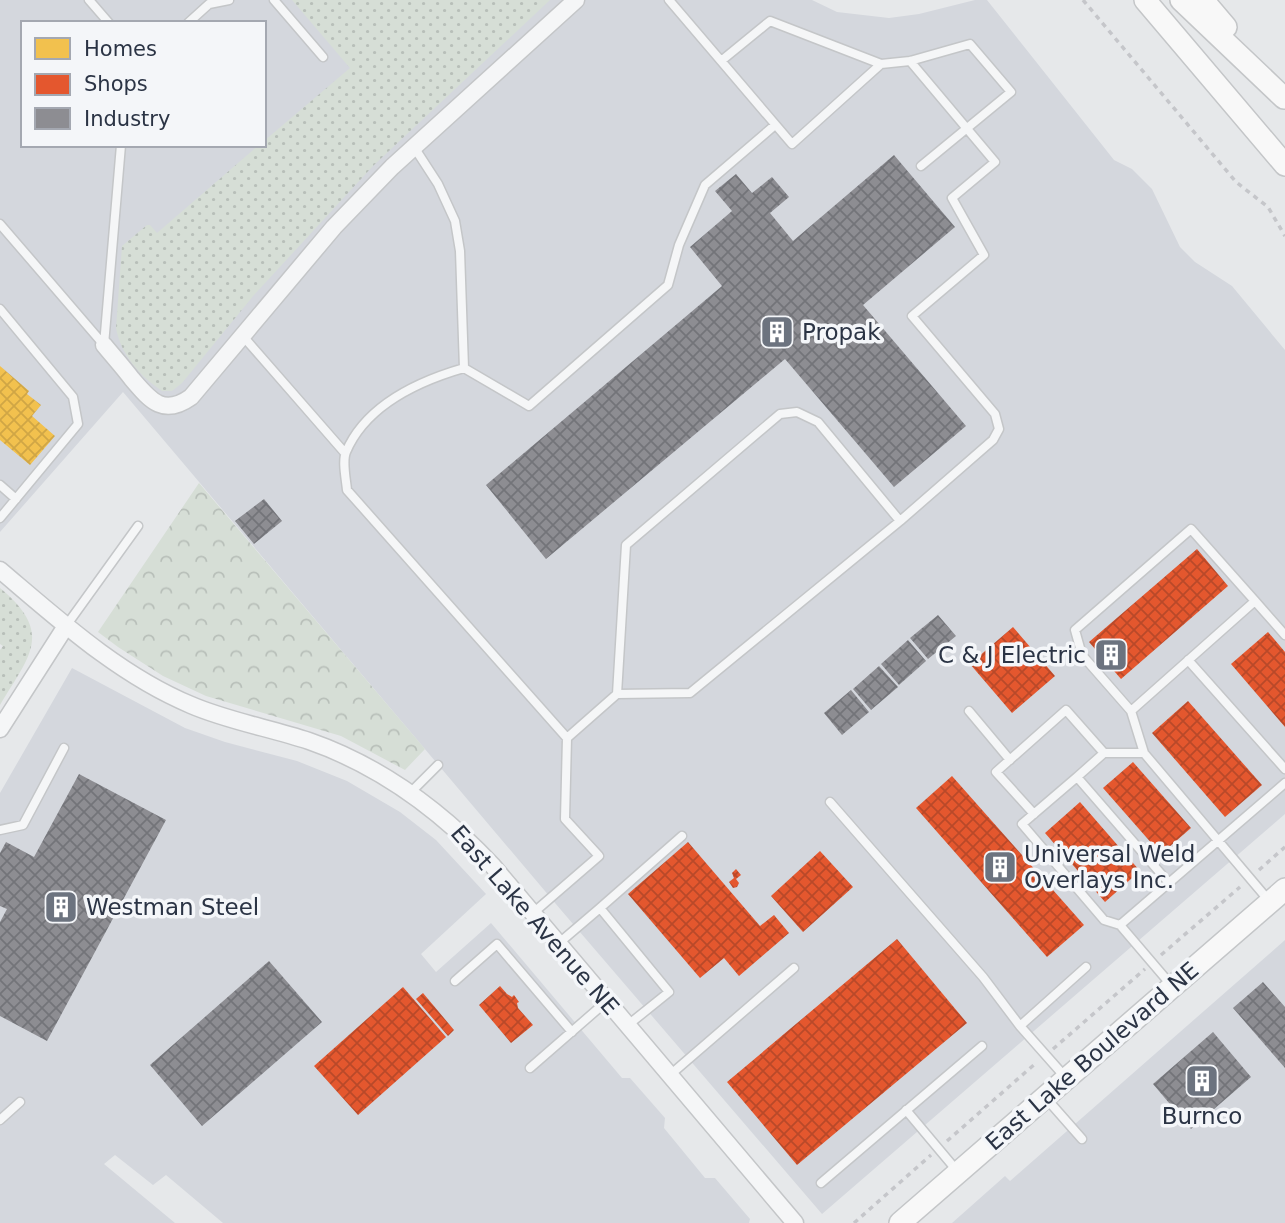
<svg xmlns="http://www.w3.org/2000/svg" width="1285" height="1223" viewBox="0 0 1285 1223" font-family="'DejaVu Sans',sans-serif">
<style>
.built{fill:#d4d7dd;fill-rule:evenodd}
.grass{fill:url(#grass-dots)}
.park{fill:url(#park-crowns)}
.homes{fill:url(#homes-cross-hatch)}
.shops{fill:url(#shops-cross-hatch)}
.industry{fill:url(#industry-cross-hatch)}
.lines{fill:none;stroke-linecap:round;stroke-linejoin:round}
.service-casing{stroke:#c4c6c8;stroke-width:11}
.minor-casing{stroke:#c4c6c8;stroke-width:19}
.secondary-casing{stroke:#c4c6c8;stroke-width:24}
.path{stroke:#c5c6ca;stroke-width:3.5;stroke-dasharray:5 5;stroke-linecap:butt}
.service{stroke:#f5f6f7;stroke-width:8}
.minor{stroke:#f5f6f7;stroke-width:16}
.secondary{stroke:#f8f8f8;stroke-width:21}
.labels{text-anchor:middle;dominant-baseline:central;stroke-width:7;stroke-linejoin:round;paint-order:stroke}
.poi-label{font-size:23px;fill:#2b3445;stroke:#f4f6f9;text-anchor:start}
.street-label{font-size:23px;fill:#2b3445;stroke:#f4f6f9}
</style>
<defs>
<pattern id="grass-dots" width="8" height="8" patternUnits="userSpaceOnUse" patternTransform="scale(1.75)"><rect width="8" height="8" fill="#d6ded6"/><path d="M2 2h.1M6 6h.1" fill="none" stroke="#b8bfb9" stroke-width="1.8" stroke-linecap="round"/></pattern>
<pattern id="park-crowns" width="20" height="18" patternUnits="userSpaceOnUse" patternTransform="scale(1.75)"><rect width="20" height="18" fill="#d6ded6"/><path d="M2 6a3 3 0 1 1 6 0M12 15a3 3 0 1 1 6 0" fill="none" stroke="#b8bfb9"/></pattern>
<pattern id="homes-cross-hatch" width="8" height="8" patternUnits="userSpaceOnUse" patternTransform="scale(1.75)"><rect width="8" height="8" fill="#f2c14e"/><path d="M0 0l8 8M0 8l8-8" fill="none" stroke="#d0a645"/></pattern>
<pattern id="shops-cross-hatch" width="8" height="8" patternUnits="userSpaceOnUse" patternTransform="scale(1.75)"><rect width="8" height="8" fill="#e4572e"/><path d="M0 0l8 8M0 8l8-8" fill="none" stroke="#b94929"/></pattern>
<pattern id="industry-cross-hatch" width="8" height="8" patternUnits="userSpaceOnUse" patternTransform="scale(1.75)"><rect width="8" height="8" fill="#8d8d92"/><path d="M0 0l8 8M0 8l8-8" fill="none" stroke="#737479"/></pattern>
</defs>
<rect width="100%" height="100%" fill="#e6e8ea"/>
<!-- built -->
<path class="built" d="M0 0H812L837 12 889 18 919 14 975 0H987L1114 160 1132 169 1152 189 1180 247 1195 262 1232 286 1285 350V814L822 1214 561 910 123 392 0 532ZM23 23H264V145H23Z
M72 668 185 728 225 742 297 761 347 781 400 812 436 840 486 894 421 954 436 972 491 923 622 1078H630L665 1118 664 1128 705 1178H715L750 1219 749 1223H223L166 1175 153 1185 115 1155 104 1164 175 1223H0V793Z
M1285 940V1223H952L1005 1176 1010 1181Z"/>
<!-- grass -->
<path class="grass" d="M292 0H550L373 166 254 295 182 383 172 391H162C140 376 121 355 116 328L122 246 147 225H150L157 233 259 145H264V141L350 68Z
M0 588C54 633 30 655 0 705V650L3 646 0 644Z"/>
<!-- park -->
<path class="park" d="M199 483 425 749 405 770 341 736 206 696 163 676 118 647 98 632Z"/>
<!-- homes -->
<path class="homes" d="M0 366 29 391 27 394 41 405 32 416 55 436 30 465 0 440Z"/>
<!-- shops -->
<path class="shops" d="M1197 549 1228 586 1121 679 1089 642Z
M1013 627 1055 676 1012 713 970 664Z
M1268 632 1285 652V727L1231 664Z
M1188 701 1262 785 1225 817 1152 733Z
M1133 762 1191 828 1161 854 1103 788Z
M952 776 1084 925 1047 957 916 808Z
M1080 802 1140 871 1105 902 1045 833Z
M688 842 760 926 774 915 789 933 739 976 724 958 700 978 628 894Z
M820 851 853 887 803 932 771 896Z
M736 869 741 875 736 879 739 883 737 887 733 888 729 882 734 878 732 873Z
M897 939 967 1023 797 1165 727 1082Z
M500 986 507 994 512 997 514 995 519 1002 517 1003 518 1008 533 1025 511 1043 479 1005Z
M403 987 446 1037 358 1115 314 1066Z
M423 993 454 1030 448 1036 416 999Z"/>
<!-- industry -->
<path class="industry" d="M894 155 955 227 863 305 966 426 894 487 785 359 546 559 486 485 722 286 690 247 732 211 715 191 736 174 752 193 772 177 789 197 770 213 793 241Z
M264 499 282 521 254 544 235 521Z
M938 615 956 636 928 659 910 638Z
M908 640 926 661 899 685 881 664Z
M879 666 898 687 871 710 853 689Z
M851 690 869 712 842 735 824 713Z
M79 774 166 820 47 1041 0 1016V922L7 909 0 906V853L6 842 34 857Z
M269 961 322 1022 202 1126 150 1065Z
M1263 982 1285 1007V1068L1233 1008Z
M1213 1032 1251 1077 1191 1129 1153 1084Z"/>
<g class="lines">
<defs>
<path id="service" d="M89 0 109 23
M274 0 323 57
M669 0 792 144 881 64 770 21 721 61
M188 23 209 4 229 0
M881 64 910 61 970 44 1011 92 921 166
M414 147 438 184 455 221 460 251 464 368 529 406 668 285 679 245 705 185 775 125
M0 224 104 345
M0 309 73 397 78 424 0 518
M242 335 345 453
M104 345 121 145
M464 368C419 381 366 405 346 452 342 461 346 479 347 490L567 738
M0 485 16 499
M900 521 818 422 797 412 780 414 626 545 617 694 690 693 900 521 993 440 999 429 995 414 912 316 984 255 952 198 995 162 910 61
M66 626 138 526
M1188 660 1285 769
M969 711 1010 760
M1131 711 1082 655 1075 630 1191 529 1255 601
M1104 753H1144
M411 792 438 765
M830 802 983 977 1020 1026
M1034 814 996 772 1066 710 1104 753 1077 777
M0 830 23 825 64 748
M1270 902 1144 753 1131 711 1255 601 1285 635
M600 908 682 836
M533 913 599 856 565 819 567 738 617 694
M1120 925 1104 920 1022 824 1077 777 1169 883
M559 943 600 908 669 992 628 1025
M455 981 497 944 572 1032
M1172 986 1120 925 1285 783
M530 1068 607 1001
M670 1075 794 968
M1066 1078 1020 1026 1086 967
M1045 1097 1082 1139
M906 1110 958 1172
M0 1120 20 1102
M821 1183 982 1046"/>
<path id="minor" d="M104 345C113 356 123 367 132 379 150 400 163 417 191 397L334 227 392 167 576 0
M0 570C59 620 119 675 191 705 228 721 270 728 309 741 381 766 440 810 492 865L795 1223
M0 729 66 626"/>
<path id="secondary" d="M1145 0 1285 165
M1181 0 1284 98
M1203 0 1226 27
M900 1223 1285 889"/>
</defs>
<!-- service casing -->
<use href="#service" class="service-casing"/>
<!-- minor casing -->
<use href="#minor" class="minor-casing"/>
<!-- secondary casing -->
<use href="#secondary" class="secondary-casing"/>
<!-- path -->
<path class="path" d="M1083 0 1236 182 1268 207 1285 236
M1259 870 1285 847
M1161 955 1240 887
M1053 1049 1145 969
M947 1141 1036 1063
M854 1223 931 1155"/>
<!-- service -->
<use href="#service" class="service"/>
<!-- minor -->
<use href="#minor" class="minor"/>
<!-- secondary -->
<use href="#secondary" class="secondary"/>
</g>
<!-- icons -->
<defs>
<symbol id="building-square" viewBox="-11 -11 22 22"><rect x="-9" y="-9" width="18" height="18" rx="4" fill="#6c737f" stroke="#f4f6f9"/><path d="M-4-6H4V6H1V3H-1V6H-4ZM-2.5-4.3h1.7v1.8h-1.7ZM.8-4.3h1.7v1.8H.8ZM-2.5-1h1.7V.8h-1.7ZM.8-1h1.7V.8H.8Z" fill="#fff"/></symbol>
</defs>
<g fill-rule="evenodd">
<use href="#building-square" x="758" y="313" width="38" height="38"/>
<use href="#building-square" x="1092" y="636" width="38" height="38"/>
<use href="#building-square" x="981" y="848" width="38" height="38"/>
<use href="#building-square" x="42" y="888" width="38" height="38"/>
<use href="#building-square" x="1183" y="1062" width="38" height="38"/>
</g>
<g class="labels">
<!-- poi labels -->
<g class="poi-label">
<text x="802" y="332">Propak</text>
<text x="1086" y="655" text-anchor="end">C &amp; J Electric</text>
<text x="1024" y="854">Universal Weld<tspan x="1024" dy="26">Overlays Inc.</tspan></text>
<text x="86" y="907">Westman Steel</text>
<text x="1202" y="1116" text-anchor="middle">Burnco</text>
</g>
<!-- street labels -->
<g class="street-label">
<text transform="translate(535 920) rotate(49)">East Lake Avenue NE</text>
<text transform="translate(1092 1056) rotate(-41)">East Lake Boulevard NE</text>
</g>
</g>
<!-- legend -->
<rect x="21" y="21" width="245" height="126" fill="#f4f6f9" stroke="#a4a8b1" stroke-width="2"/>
<rect x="35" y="38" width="35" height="21" fill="#f2c14e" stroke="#a4a8b1" stroke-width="2"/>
<text x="84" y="56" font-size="21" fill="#2b3445">Homes</text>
<rect x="35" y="74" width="35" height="21" fill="#e4572e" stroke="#a4a8b1" stroke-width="2"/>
<text x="84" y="91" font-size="21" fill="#2b3445">Shops</text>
<rect x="35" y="108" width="35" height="21" fill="#8d8d92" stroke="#a4a8b1" stroke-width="2"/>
<text x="84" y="126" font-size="21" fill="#2b3445">Industry</text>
</svg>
